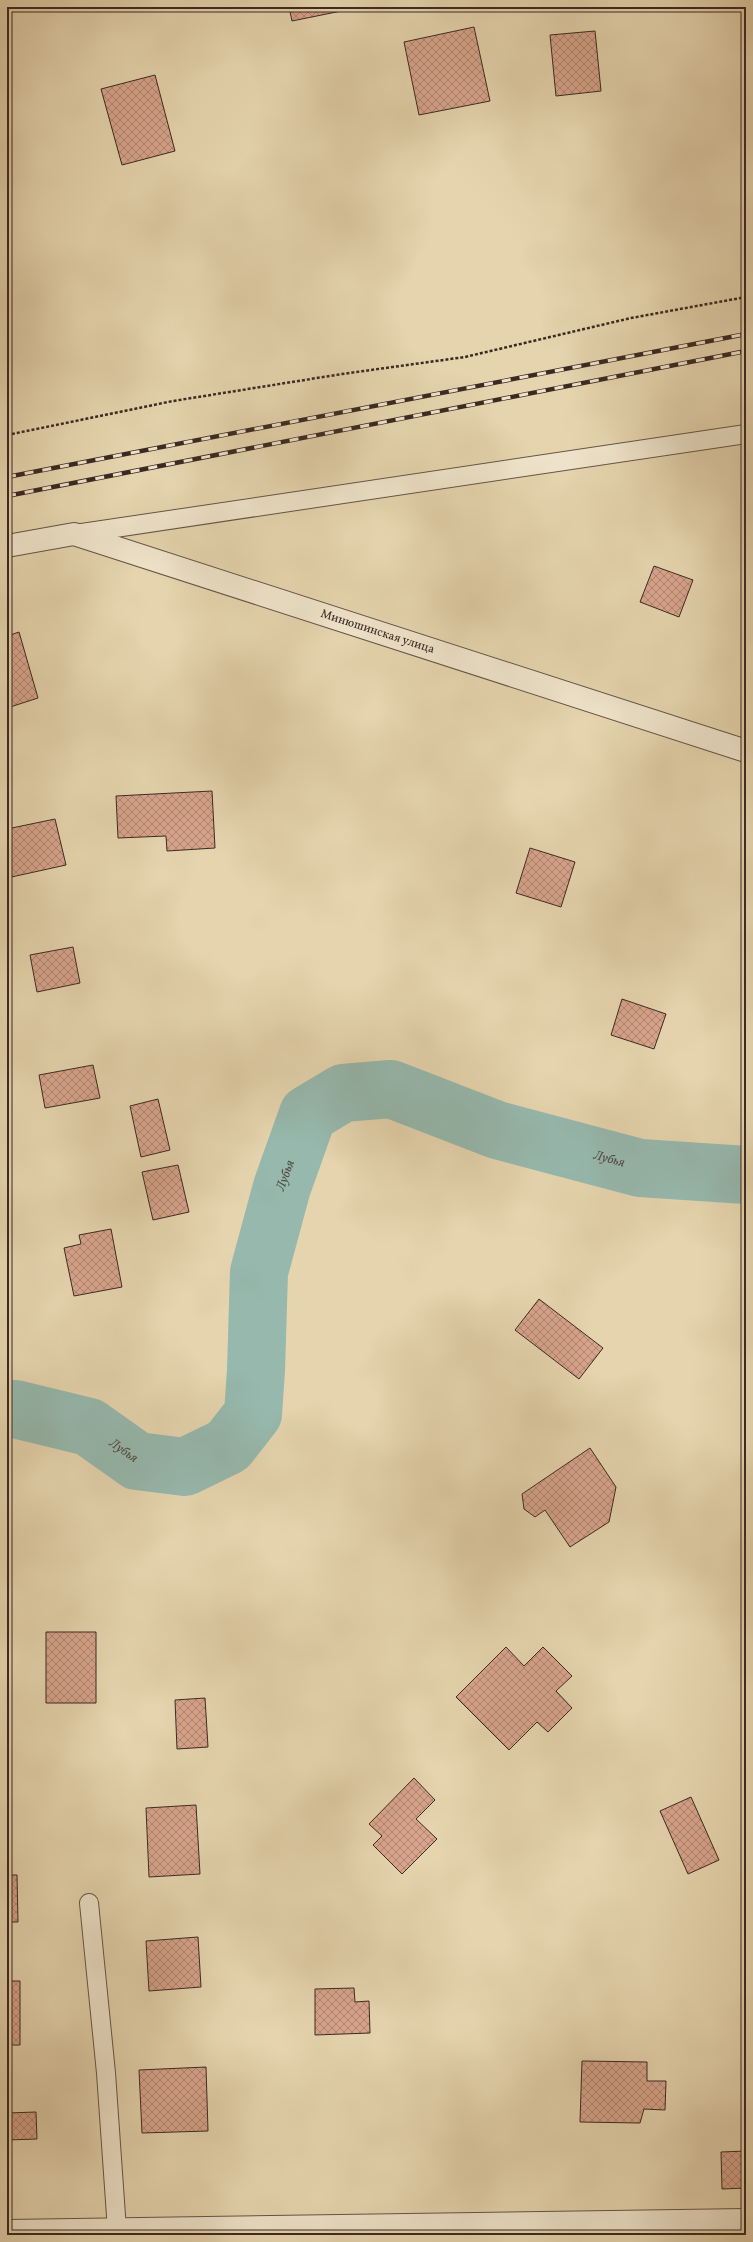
<svg xmlns="http://www.w3.org/2000/svg" width="753" height="2242" viewBox="0 0 753 2242" font-family="Vollkorn,serif">
<style>
.lines{fill:none;stroke-linecap:round;stroke-linejoin:round}
.river{stroke:#96b8ad;stroke-width:58}
.building{fill:url(#building-cross-hatch);stroke:#3b2922}
.lane-casing{stroke:#665445;stroke-width:20}
.street-casing{stroke:#665445;stroke-width:24}
.path{stroke:#3b2922;stroke-width:2.5;stroke-dasharray:3 2;stroke-linecap:butt}
.lane{stroke:#eee3ca;stroke-width:18}
.street{stroke:#eee3ca;stroke-width:22}
.rail-casing{stroke:#3b2922;stroke-width:4.5}
.rail{stroke:#eee3ca;stroke-width:3;stroke-dasharray:9;stroke-linecap:butt}
.labels{text-anchor:middle;dominant-baseline:central;stroke-width:3;stroke-linejoin:round;paint-order:stroke}
.street-label{font-size:12px;fill:#3b2922;stroke:#eee3ca}
.water-label{font-size:13px;font-style:italic;fill:#524d45;stroke:#eee3ca}
</style>
<defs>
<pattern id="building-cross-hatch" width="8" height="8" patternUnits="userSpaceOnUse"><rect width="8" height="8" fill="#d8a48c"/><path d="M0 0l8 8M0 8l8-8" fill="none" stroke="#b08672"/></pattern>
</defs>
<rect width="100%" height="100%" fill="#e5d4ae"/>
<filter id="stains"><feTurbulence type="fractalNoise" baseFrequency=".005" numOctaves="4"/><feColorMatrix values="0 0 0 0 .2 0 0 0 0 .09 0 0 0 0 .02 0 0 0 .5 -.17"/></filter>
<radialGradient id="worn" r=".72"><stop offset=".6" stop-color="#630" stop-opacity="0"/><stop offset="1" stop-color="#630" stop-opacity=".3"/></radialGradient>
<g class="lines">
<!-- river -->
<path class="river" id="s1" d="M7 1409H15L89 1427 137 1461 185 1467 228 1446 253 1414 256 1370 259 1272 282 1187 308 1114 343 1093 391 1089 497 1130 640 1168 746 1175"/>
</g>
<!-- building -->
<path class="building" d="M289 7H361L292 21Z
M474 27 490 101 419 115 404 42Z
M595 31 601 91 556 96 550 35Z
M155 75 175 151 122 165 101 89Z
M654 566 693 580 679 617 640 602Z
M19 632 38 698 7 708V636Z
M212 791 215 848 167 851 166 836 118 838 116 796Z
M55 819 66 865 7 878V829Z
M530 848 575 862 561 907 516 893Z
M73 947 80 983 37 992 30 955Z
M622 999 666 1014 654 1049 611 1035Z
M93 1065 100 1098 45 1108 39 1075Z
M158 1099 170 1150 141 1157 130 1106Z
M178 1165 189 1212 153 1220 142 1172Z
M111 1229 122 1287 74 1296 64 1248 81 1244 79 1235Z
M539 1299 603 1348 579 1379 515 1330Z
M590 1448 616 1487 609 1522 570 1547 545 1510 535 1517 524 1509 522 1494Z
M46 1632H96V1703H46Z
M506 1647 524 1666 543 1647 572 1676 556 1691 572 1708 548 1732 537 1722 509 1750 456 1697Z
M205 1698 208 1747 177 1749 175 1700Z
M414 1778 435 1800 416 1819 437 1839 402 1874 373 1845 382 1836 369 1824Z
M691 1797 719 1860 688 1874 660 1811Z
M196 1805 200 1874 149 1877 146 1808Z
M7 1875H17L18 1922H7Z
M198 1937 201 1987 149 1991 146 1941Z
M7 1981H20V2045H7Z
M354 1988 355 2002 369 2001 370 2033 315 2035V1989Z
M582 2061 647 2062V2081H666L665 2110 644 2109 640 2123 580 2122Z
M206 2067 208 2131 142 2133 139 2070Z
M36 2112 37 2139 7 2140V2113Z
M746 2151V2188L722 2189 721 2152Z"/>
<g class="lines">
<defs>
<path id="lane" d="M75 534 746 434
M89 1903 106 2073 117 2230"/>
<g id="street">
<path id="s2" d="M7 546 74 534 746 751"/>
<path d="M7 2231 746 2220"/>
</g>
</defs>
<!-- lane casing -->
<use href="#lane" class="lane-casing"/>
<!-- street casing -->
<use href="#street" class="street-casing"/>
<!-- path -->
<path class="path" d="M7 435 173 401 342 374 465 357 631 318 746 297"/>
<!-- lane -->
<use href="#lane" class="lane"/>
<!-- street -->
<use href="#street" class="street"/>
<defs>
<path id="rail" d="M7 477 746 334
M7 496 746 351"/>
</defs>
<!-- rail casing -->
<use href="#rail" class="rail-casing"/>
<!-- rail -->
<use href="#rail" class="rail"/>
</g>
<g class="labels">
<!-- street labels -->
<g class="street-label">
<text stroke="none"><textPath href="#s2" startOffset="387">Минюшинская улица</textPath></text>
</g>
<!-- water labels -->
<g class="water-label">
<text stroke="none"><textPath href="#s1" startOffset="906">Лубья</textPath></text>
<text stroke="none"><textPath href="#s1" startOffset="522">Лубья</textPath></text>
<text stroke="none"><textPath href="#s1" startOffset="126">Лубья</textPath></text>
</g>
</g>
<!-- margin -->
<rect width="753" height="2242" fill="none" stroke="#e5d4ae" stroke-width="24"/>
<rect x="8" y="8" width="737" height="2226" fill="none" stroke="#3b2922" stroke-width="2"/>
<rect x="12" y="12" width="729" height="2218" fill="none" stroke="#3b2922"/>
<rect width="100%" height="100%" filter="url(#stains)"/>
<rect width="100%" height="100%" fill="url(#worn)"/>
</svg>
